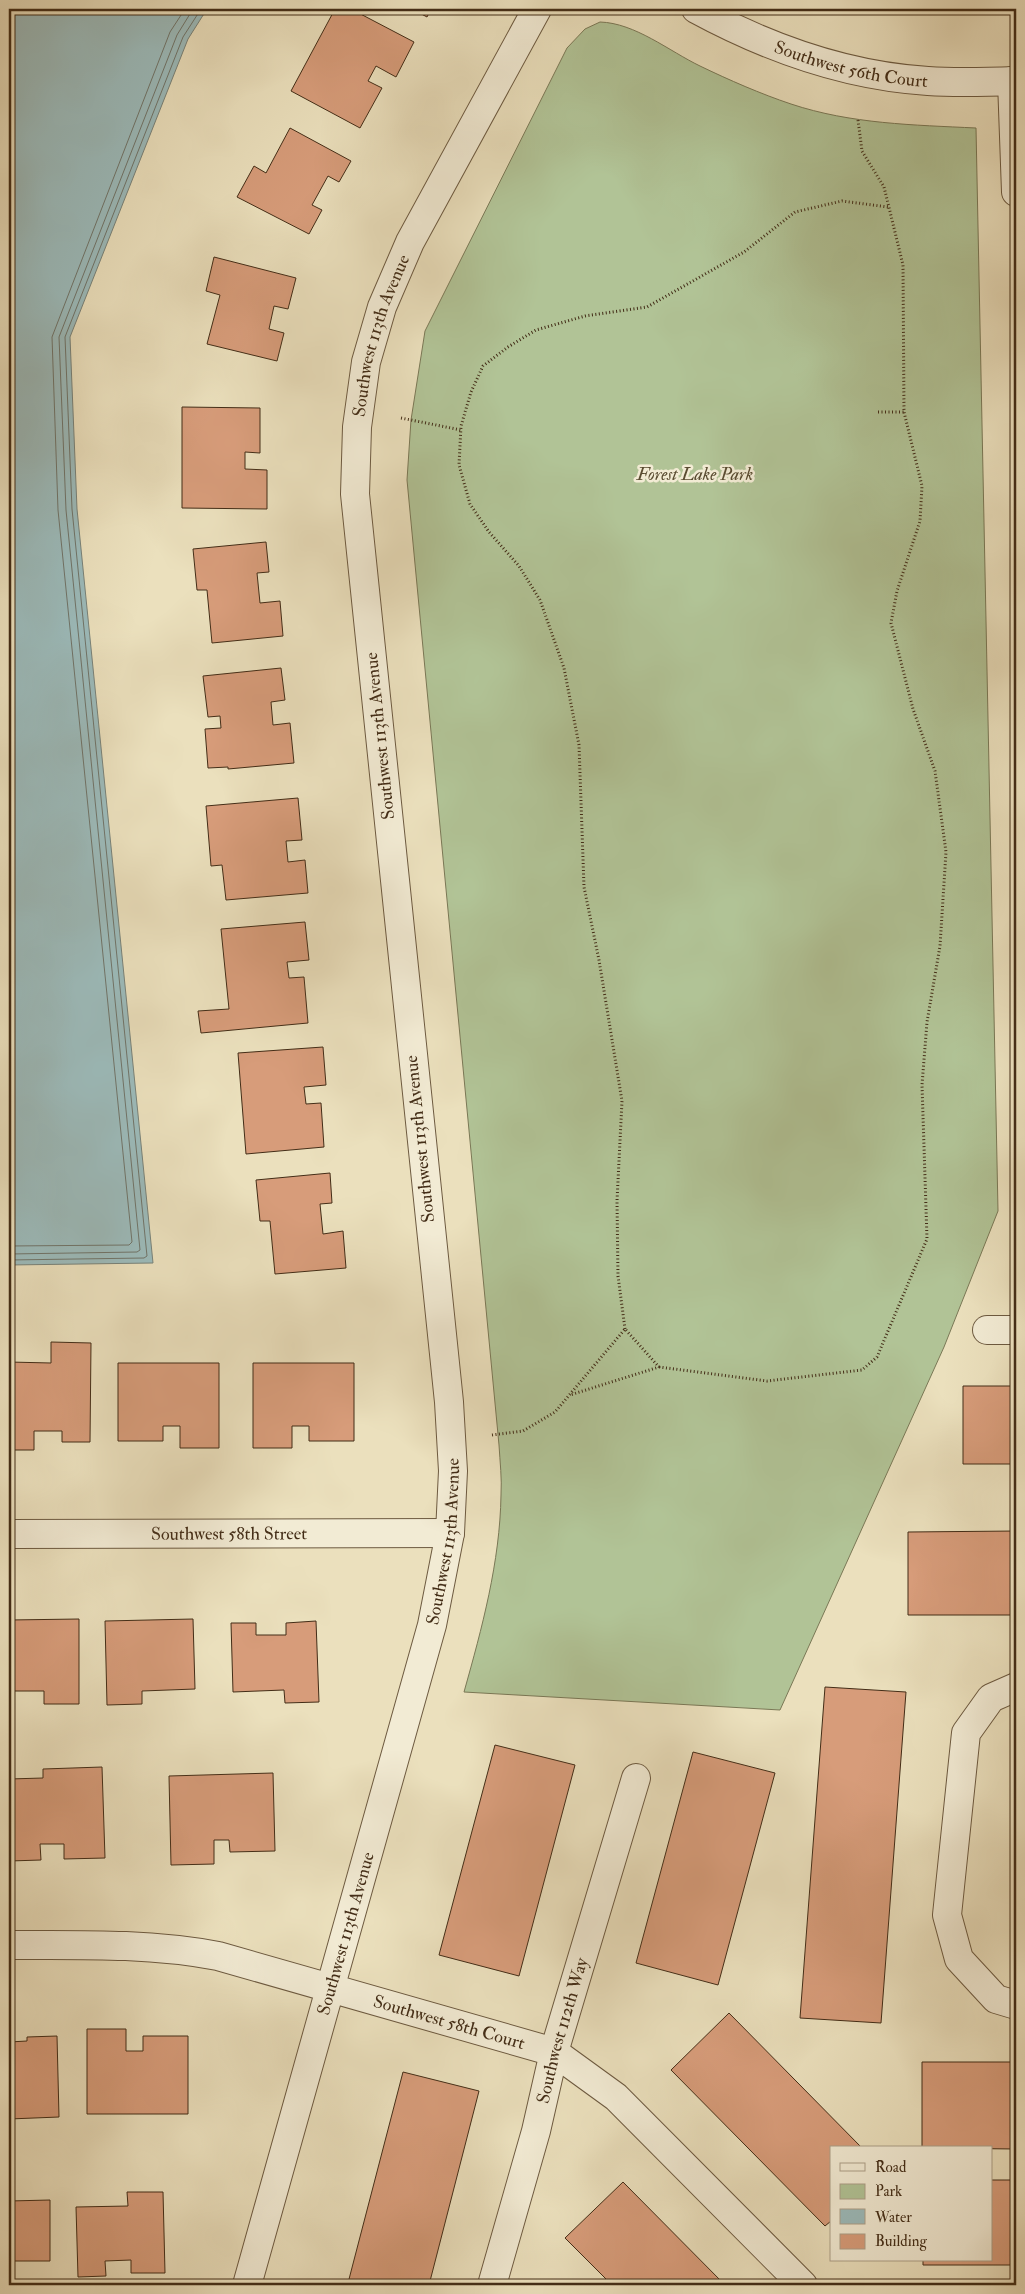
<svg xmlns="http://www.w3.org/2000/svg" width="1025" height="2294" viewBox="0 0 1025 2294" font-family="'IM FELL Double Pica',serif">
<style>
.green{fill:#b1c396;stroke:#7a7856}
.water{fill:#9cbbbb;stroke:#788279}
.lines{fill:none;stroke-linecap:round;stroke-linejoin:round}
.shore{stroke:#707469;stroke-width:1}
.building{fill:#d79c7a;stroke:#432d17}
.street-casing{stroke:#6d5a40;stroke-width:30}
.path{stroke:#432d17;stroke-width:3;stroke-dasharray:1 2.5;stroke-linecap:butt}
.street{stroke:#f2ebd4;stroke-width:28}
.labels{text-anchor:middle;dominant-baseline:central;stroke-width:5;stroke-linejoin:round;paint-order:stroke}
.street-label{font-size:18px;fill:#432d17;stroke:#f2ebd4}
.park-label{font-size:18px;font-style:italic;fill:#594b30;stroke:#f2ebd4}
</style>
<rect width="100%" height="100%" fill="#ebe0bd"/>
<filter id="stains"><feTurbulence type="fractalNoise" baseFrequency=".004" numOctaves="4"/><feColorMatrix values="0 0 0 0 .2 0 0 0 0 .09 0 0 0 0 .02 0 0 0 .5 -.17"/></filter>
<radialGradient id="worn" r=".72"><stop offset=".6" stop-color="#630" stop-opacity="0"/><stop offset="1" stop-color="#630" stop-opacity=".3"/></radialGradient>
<!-- green -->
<path class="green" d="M600 22C635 23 669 51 700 66 729 80 761 94 791 104 851 124 914 125 976 128L998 1211 944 1347 780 1710 464 1692C482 1628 500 1562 501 1495 502 1479 500 1462 499 1445L407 480 411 420 425 331 567 48 585 29Z"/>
<!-- water -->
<path class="water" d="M9 9H207L188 39 70 337 77 509 153 1263 9 1265Z"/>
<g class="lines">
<!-- shore -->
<path class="shore" d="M9 1246 129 1245 132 1242 58 510 52 337 170 32 185 9
M9 1254 137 1252 140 1250 66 510 59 337 177 35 193 9
M9 1260 144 1258 147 1256 72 509 65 337 183 37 201 9"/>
</g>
<!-- building -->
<path class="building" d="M335 9H351L414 42 396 77 376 66 368 81 382 88 360 128 291 91Z
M412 9H431L427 17Z
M290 128 351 161 339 182 328 176 312 205 322 210 309 234 237 197 254 166 266 173Z
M214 257 296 278 288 309 274 306 269 329 284 333 277 361 207 344 220 295 206 291Z
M182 407 260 408V453L245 452V469L267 470V509L182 508Z
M266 542 269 572 257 573 260 603 280 601 283 636 212 643 207 590H197L193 549Z
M281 668 285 700 271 702 273 725 290 723 294 763 228 769V767L208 768 205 729 221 728 220 716 208 717 203 676Z
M298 798 302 840 286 841 288 862 305 860 308 893 226 900 222 865 211 866 206 806Z
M305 922 309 960 287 962 289 978 304 977 308 1023 201 1033 198 1011 229 1009 221 929Z
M323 1047 326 1085 304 1087 306 1104 321 1103 324 1147 246 1154 238 1053Z
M330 1173 332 1203 320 1204 323 1234 343 1231 346 1268 275 1274 270 1221H260L256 1180Z
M51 1342 91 1343 90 1442H62V1431H34V1450H9V1362L51 1363Z
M118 1363H219V1448H180V1426H163V1441H118Z
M253 1363H354V1441H309V1426H292V1448H253Z
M963 1386H1016V1464H963Z
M1016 1531V1615H908V1532Z
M79 1619V1704H44V1691H9V1620Z
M193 1619 195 1689 142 1691V1704L107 1705 105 1621Z
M316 1621 319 1702 285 1703 284 1690 233 1692 231 1623H256V1635H286V1623Z
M825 1687 906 1692 881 2023 800 2018Z
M1016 1721V1802H1015Z
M495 1745 575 1765 519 1976 439 1955Z
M693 1752 775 1773 718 1985 636 1963Z
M102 1767 105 1858 64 1859V1844H40L41 1860 9 1861V1779L43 1778V1769Z
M273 1773 275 1851 230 1852 229 1840H214V1864L171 1865 169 1776Z
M1014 1870H1016V1953H1014Z
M729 2013 862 2148H831V2221L825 2226 671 2070Z
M87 2029H126V2051H143V2036H188V2114H87Z
M57 2036 59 2117 9 2119V2042L27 2041V2037Z
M922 2062H1016V2149L922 2148Z
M403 2072 479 2091 429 2285H356L348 2283Z
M991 2180H1016V2265H923V2260H991Z
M623 2182 725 2285H612L565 2238Z
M127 2192H163L165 2273H131V2260L105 2261 106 2276 78 2277 76 2207 128 2206Z
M50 2200V2261H9V2201Z"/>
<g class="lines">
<defs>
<g id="street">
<path id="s1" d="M696 9C768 48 847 76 928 81 957 83 987 82 1016 81"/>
<path d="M1012 81 1016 192"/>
<path d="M987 1330H1016"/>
<path id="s2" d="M9 1534 450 1533"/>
<path d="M1016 1687 991 1698 966 1733 947 1915 959 1959 996 1999 1016 2005"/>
<path id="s3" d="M9 1945C79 1945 148 1943 218 1956L554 2052 616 2097 803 2285"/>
<path id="s4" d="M247 2285 432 1625 450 1533 453 1471 449 1402 355 494 357 427 366 362 382 307 410 242 537 9"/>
<path id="s5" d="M492 2285 536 2131 554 2052 636 1778"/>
</g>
</defs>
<!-- street casing -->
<use href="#street" class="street-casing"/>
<!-- path -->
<path class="path" d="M878 412H904
M401 418 461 430
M625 1329 618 1276 617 1201 622 1101 599 960 584 887 579 745 564 668 540 600 519 566 489 532 470 504 459 465 461 426 471 392 483 366 508 347 536 330 585 316 647 307 744 252 795 212 842 201 888 207
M659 1367 767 1381 862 1370 877 1357 927 1239 922 1085 927 1022 940 946 946 852 935 771 913 709 891 623 897 591 920 521 922 486 904 412 903 265 884 187 862 151 858 120
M492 1435 523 1431 555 1412 625 1329 659 1367 570 1395"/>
<!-- street -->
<use href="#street" class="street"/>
</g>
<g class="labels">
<!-- street labels -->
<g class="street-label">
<text stroke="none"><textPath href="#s1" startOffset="166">Southwest 56th Court</textPath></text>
<text stroke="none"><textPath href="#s4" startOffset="1985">Southwest 113th Avenue</textPath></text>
<text transform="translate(380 736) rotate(-96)">Southwest 113th Avenue</text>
<text transform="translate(420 1139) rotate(-96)">Southwest 113th Avenue</text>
<text stroke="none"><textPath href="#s2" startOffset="220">Southwest 58th Street</textPath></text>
<text stroke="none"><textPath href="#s4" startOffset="770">Southwest 113th Avenue</textPath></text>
<text stroke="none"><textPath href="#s4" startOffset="365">Southwest 113th Avenue</textPath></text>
<text stroke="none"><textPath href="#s3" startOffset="450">Southwest 58th Court</textPath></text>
<text stroke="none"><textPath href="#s5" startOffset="264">Southwest 112th Way</textPath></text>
</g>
<!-- park labels -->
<g class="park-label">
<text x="695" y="474">Forest Lake Park</text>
</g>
</g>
<!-- margin -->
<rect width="1025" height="2294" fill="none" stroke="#ebe0bd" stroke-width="30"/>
<rect x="10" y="10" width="1005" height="2274" fill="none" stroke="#432d17" stroke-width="2.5"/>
<rect x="15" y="15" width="995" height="2264" fill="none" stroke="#432d17"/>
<!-- legend -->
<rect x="830" y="2146" width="162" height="115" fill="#f2ebd4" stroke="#ac9f88"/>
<rect x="840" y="2163" width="25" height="8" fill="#f2ebd4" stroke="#ac9f88"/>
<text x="875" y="2172" font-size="15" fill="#432d17">Road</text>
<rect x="840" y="2184" width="25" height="15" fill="#b1c396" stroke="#ac9f88"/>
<text x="875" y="2196" font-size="15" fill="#432d17">Park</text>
<rect x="840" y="2209" width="25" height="15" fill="#9cbbbb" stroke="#ac9f88"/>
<text x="875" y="2222" font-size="15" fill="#432d17">Water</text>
<rect x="840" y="2234" width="25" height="15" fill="#d79c7a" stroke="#ac9f88"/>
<text x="875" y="2246" font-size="15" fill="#432d17">Building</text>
<rect width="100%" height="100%" filter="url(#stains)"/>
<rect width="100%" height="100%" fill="url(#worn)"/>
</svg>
